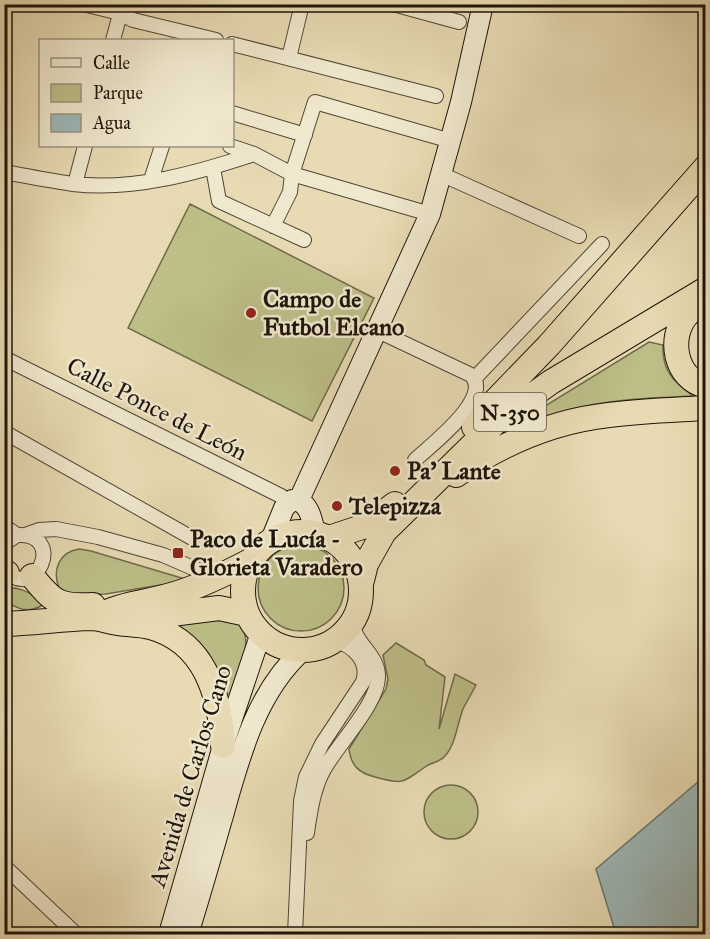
<svg xmlns="http://www.w3.org/2000/svg" width="710" height="939" viewBox="0 0 710 939" font-family="'IM FELL Great Primer',serif">
<style>
.green{fill:#bdbe88;stroke:#6e6a4a;stroke-width:1.5}
.water{fill:#9cb8b8;stroke:#6a7773;stroke-width:1.5}
.lines{fill:none;stroke-linecap:round;stroke-linejoin:round}
.street-casing{stroke:#504635;stroke-width:16}
.secondary-casing{stroke:#1e150b;stroke-width:22}
.highway-casing{stroke:#1e150b;stroke-width:26}
.street{stroke:#f0e8ce;stroke-width:14}
.secondary{stroke:#f0e8ce;stroke-width:20}
.highway{stroke:#e8dbb3;stroke-width:24}
.poi-dot{fill:#8f2418;stroke:#f0e8ce;stroke-width:2}
.labels{text-anchor:middle;dominant-baseline:central;stroke-width:5;stroke-linejoin:round;paint-order:stroke}
.shield{fill:#f0e8ce;stroke:#5d5446;stroke-width:1.5}
.shield-label{font-size:22px;font-weight:bold;fill:#1e150b}
.poi-label{font-size:24px;font-weight:bold;fill:#1e150b;stroke:#f0e8ce;text-anchor:start}
.street-label{font-size:24px;fill:#1e150b;stroke:#f0e8ce}
</style>
<rect width="100%" height="100%" fill="#e8dbb3"/>
<filter id="stains"><feTurbulence type="fractalNoise" baseFrequency=".00333" numOctaves="4"/><feColorMatrix values="0 0 0 0 .2 0 0 0 0 .09 0 0 0 0 .02 0 0 0 .5 -.17"/></filter>
<radialGradient id="worn" r=".72"><stop offset=".6" stop-color="#630" stop-opacity="0"/><stop offset="1" stop-color="#630" stop-opacity=".3"/></radialGradient>
<!-- green -->
<path class="green" d="M190 204 374 298 312 421 128 328Z
M649 342 663 345C662 371 673 381 693 396 650 398 608 399 565 411 546 417 528 427 510 434L519 422Z
M258 588a43 43 0 1 1 86 0a43 43 0 1 1-86 0Z
M79 549 91 551 185 579 166 584 106 594 73 595 59 588C52 570 59 552 79 549Z
M15 588C26 590 34 594 41 603V606C26 614 17 608 5 601V594L9 589Z
M192 615C205 617 222 617 234 621 261 632 234 687 227 704L159 623Z
M396 643 424 660 426 665 445 677 439 729 455 674 476 685C472 693 467 701 463 709 457 724 456 744 445 756 439 763 431 762 425 767 402 783 404 785 375 777 359 773 351 766 349 749L386 689 388 679 383 655Z
M424 812a27 27 0 1 1 54 0a27 27 0 1 1-54 0Z"/>
<!-- water -->
<path class="water" d="M705 776V934H616L596 869Z"/>
<g class="lines">
<defs>
<path id="street" d="M83 4 120 13 133 20 216 40
M393 4 459 22
M4 13 7 4
M113 40 122 7
M232 44 436 96
M289 58 302 4
M232 113 305 135
M230 146 254 154 292 174 430 214
M213 168 219 201 304 240
M4 172C27 176 50 181 73 184 134 191 197 173 254 154
M441 174 579 236
M151 180 162 146
M75 184 85 146
M273 226 290 192 292 174 315 102 451 141
M376 330 471 375C494 397 431 445 415 460
M4 358 281 496 288 502
M475 378 602 244
M4 432 192 538
M4 526 17 535
M25 535 39 530 56 529 98 537 163 555 216 578
M4 544 17 535C67 532 36 605 4 569
M307 833C310 812 313 790 323 771 336 746 380 702 378 675 377 654 355 644 352 622
M4 866 76 934
M295 934 301 801 306 777 322 744 363 682C370 661 353 646 335 640"/>
<path id="secondary" d="M299 500 430 214 461 102 483 4
M271 540 284 508 292 500C309 500 312 519 315 533
M169 934 223 746 261 633
M188 934C200 896 211 857 222 819 239 759 255 693 303 650"/>
<path id="highway" d="M706 301C699 306 691 310 686 316 668 338 675 379 706 386
M474 427 492 404 549 345 706 167
M456 475C501 444 554 421 609 415 641 411 673 410 706 408
M243 591a59 59 0 1 1 118 0a59 59 0 1 1-118 0Z
M329 538 365 526 395 504
M4 575 7 573
M32 576C53 602 59 607 93 605
M361 584 366 564 384 532 497 421 551 382 706 289
M94 618C123 602 148 603 178 593 203 585 227 573 250 561
M132 619 219 608 247 614
M4 624C33 623 62 619 91 618 100 618 109 622 118 623 129 625 140 624 150 627 206 642 220 696 223 746"/>
</defs>
<!-- street casing -->
<use href="#street" class="street-casing"/>
<!-- secondary casing -->
<use href="#secondary" class="secondary-casing"/>
<!-- highway casing -->
<use href="#highway" class="highway-casing"/>
<!-- street -->
<use href="#street" class="street"/>
<!-- secondary -->
<use href="#secondary" class="secondary"/>
<!-- highway -->
<use href="#highway" class="highway"/>
</g>
<!-- markers -->
<g class="poi-dot">
<circle cx="251" cy="313" r="6"/>
<circle cx="395" cy="471" r="6"/>
<circle cx="337" cy="506" r="6"/>
<rect x="172" y="547" width="12" height="12" rx="3"/>
</g>
<g class="labels">
<!-- shield labels -->
<rect class="shield" x="474" y="393" width="72" height="38" rx="4.5"/>
<g class="shield-label">
<text x="510" y="412">N-350</text>
</g>
<!-- poi labels -->
<g class="poi-label">
<text x="263" y="299">Campo de<tspan x="263" dy="28">Futbol Elcano</tspan></text>
<text x="407" y="471">Pa' Lante</text>
<text x="349" y="506">Telepizza</text>
<text x="190" y="539">Paco de Lucía -<tspan x="190" dy="28">Glorieta Varadero</tspan></text>
</g>
<!-- street labels -->
<g class="street-label">
<text transform="translate(157 409) rotate(27)">Calle Ponce de León</text>
<text transform="translate(190 776) rotate(-73)">Avenida de Carlos Cano</text>
</g>
</g>
<!-- margin -->
<rect width="710" height="939" fill="none" stroke="#e8dbb3" stroke-width="24"/>
<rect x="6" y="6" width="698" height="927" fill="none" stroke="#1e150b" stroke-width="3"/>
<rect x="12" y="12" width="686" height="915" fill="none" stroke="#1e150b" stroke-width="1.5"/>
<!-- legend -->
<rect x="39" y="39" width="195" height="108" fill="#f0e8ce" stroke="#9c9480" stroke-width="1.5"/>
<rect x="51" y="58" width="30" height="9" fill="#f0e8ce" stroke="#9c9480" stroke-width="1.5"/>
<text x="93" y="69" font-size="18" fill="#1e150b">Calle</text>
<rect x="51" y="84" width="30" height="18" fill="#bdbe88" stroke="#9c9480" stroke-width="1.5"/>
<text x="93" y="99" font-size="18" fill="#1e150b">Parque</text>
<rect x="51" y="114" width="30" height="18" fill="#9cb8b8" stroke="#9c9480" stroke-width="1.5"/>
<text x="93" y="129" font-size="18" fill="#1e150b">Agua</text>
<rect width="100%" height="100%" filter="url(#stains)"/>
<rect width="100%" height="100%" fill="url(#worn)"/>
</svg>
